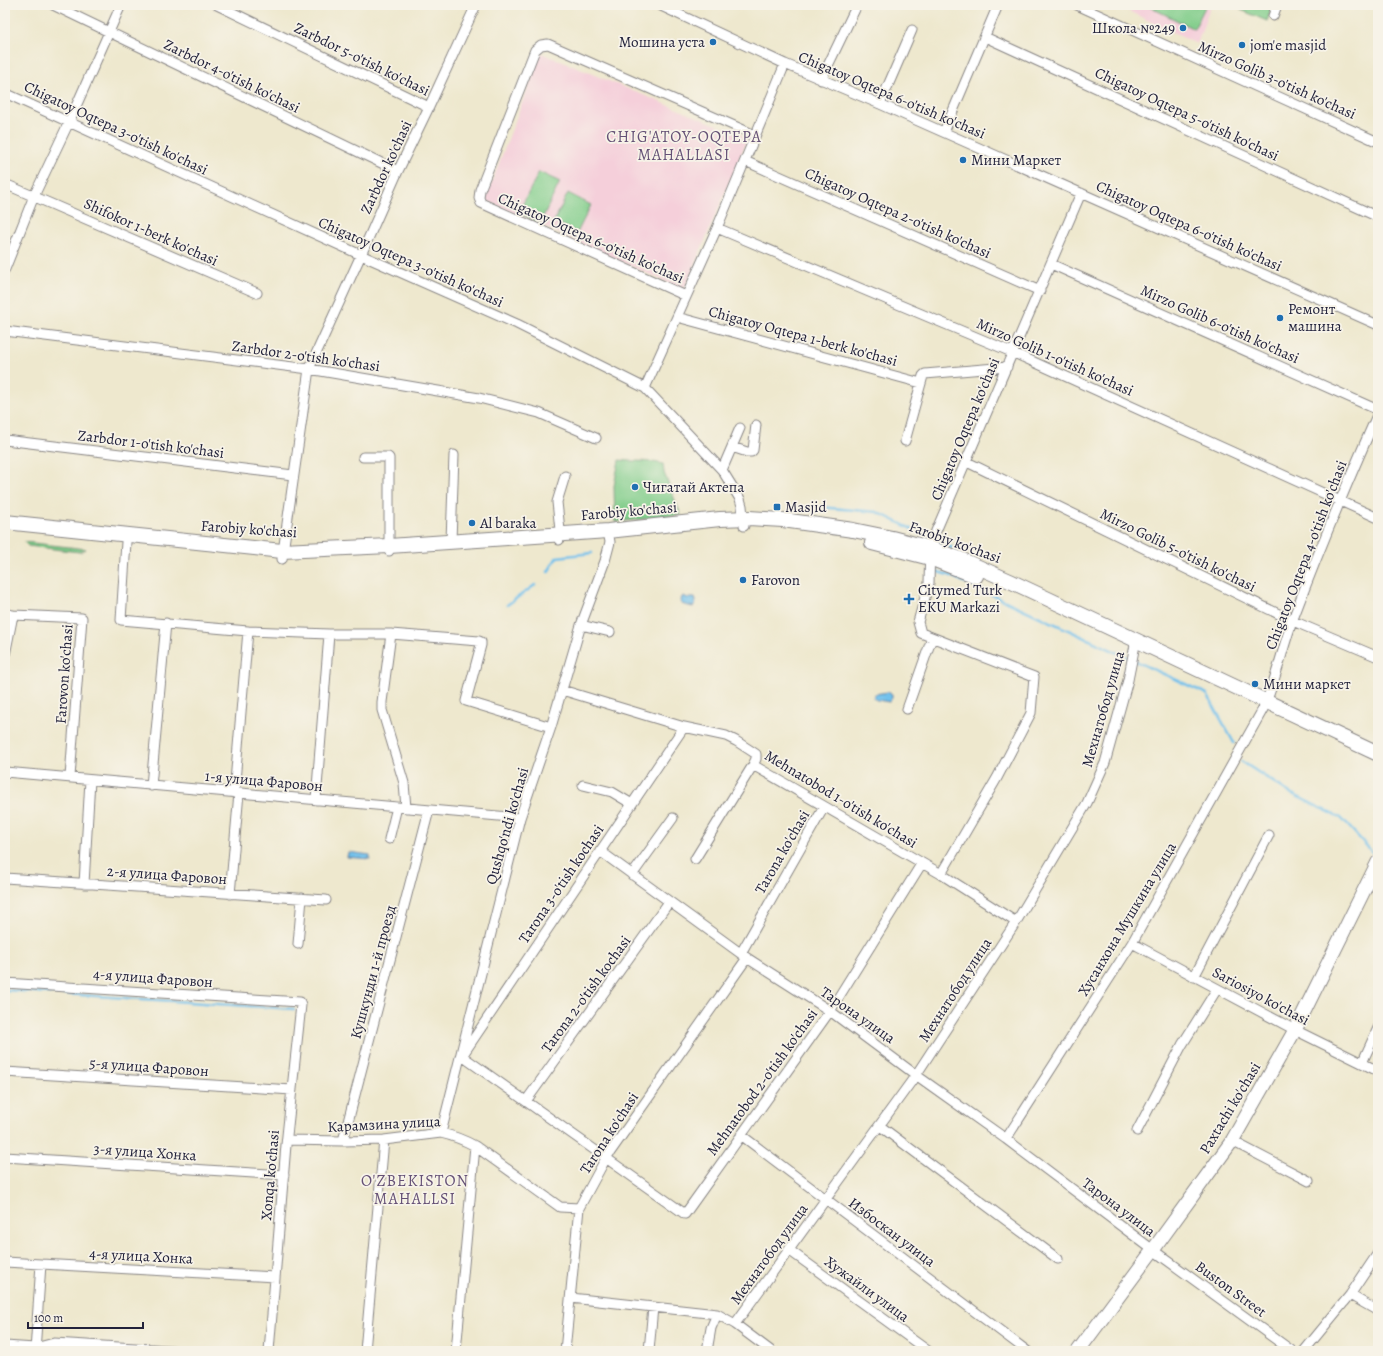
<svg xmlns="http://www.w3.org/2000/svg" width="1383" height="1356" viewBox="0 0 1383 1356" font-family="Alegreya,serif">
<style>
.built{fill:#f5cfda}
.green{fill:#83ce8c;stroke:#527864}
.water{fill:#72c1ec;stroke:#4a7294}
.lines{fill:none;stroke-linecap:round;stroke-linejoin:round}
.stream{stroke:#72c1ec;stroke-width:2.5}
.street-casing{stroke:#888584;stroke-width:11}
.secondary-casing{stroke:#888584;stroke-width:15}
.primary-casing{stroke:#888584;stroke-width:16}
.street{stroke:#fff;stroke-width:9}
.secondary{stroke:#fff;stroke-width:13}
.primary{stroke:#fff;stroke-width:14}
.poi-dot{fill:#1f6fb2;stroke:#f7f3e8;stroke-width:1.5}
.labels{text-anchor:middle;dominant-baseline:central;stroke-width:3.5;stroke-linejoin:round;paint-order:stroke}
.poi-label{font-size:15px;fill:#22223b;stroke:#f7f3e8;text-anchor:start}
.street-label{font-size:15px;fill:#22223b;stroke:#f7f3e8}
.neighbourhood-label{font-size:16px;letter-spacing:1px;fill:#655176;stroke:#f7f3e8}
</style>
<rect width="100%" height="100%" fill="#f7f3e8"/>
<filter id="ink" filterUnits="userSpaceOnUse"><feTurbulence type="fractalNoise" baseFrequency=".025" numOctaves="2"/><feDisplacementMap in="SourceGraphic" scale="8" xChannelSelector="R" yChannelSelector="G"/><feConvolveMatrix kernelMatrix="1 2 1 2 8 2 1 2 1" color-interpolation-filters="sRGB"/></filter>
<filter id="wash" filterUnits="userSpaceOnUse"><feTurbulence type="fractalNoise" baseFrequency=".012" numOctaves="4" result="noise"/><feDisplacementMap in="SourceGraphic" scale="16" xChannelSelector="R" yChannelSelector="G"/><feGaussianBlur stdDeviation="0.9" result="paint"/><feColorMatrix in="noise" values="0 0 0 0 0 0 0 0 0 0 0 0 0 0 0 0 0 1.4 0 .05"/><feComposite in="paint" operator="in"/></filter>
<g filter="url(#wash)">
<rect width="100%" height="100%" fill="#eee8ce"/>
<!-- built -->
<path class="built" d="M1116 5H1211L1197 44Z
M541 53 748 138 684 290 485 200Z"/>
<!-- green -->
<path class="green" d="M1146 5H1206L1194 29Z
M1243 5H1273L1267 21 1241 10Z
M539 172 560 182 540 223 518 213Z
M568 193 591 205 577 233 554 221Z
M619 460C634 462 649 460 663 464L664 473 681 515 615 522 614 486Z
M24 542 86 549 80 552 28 546Z"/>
<!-- water -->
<path class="water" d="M683 596 688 598H695L696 601 695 605 693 607 681 604V599Z
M888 692 892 695V698L889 702 877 700 873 698 875 694Z
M348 852 370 855V859L347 857Z"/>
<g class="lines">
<!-- stream -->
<path class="stream" d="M819 507 877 512 930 538
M935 540 952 548
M934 571 949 575 1207 694 1234 743
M548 572 557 557 592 553
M507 605 535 585
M1241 761 1290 793 1341 818 1374 854
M5 990 294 1009"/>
</g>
</g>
<g filter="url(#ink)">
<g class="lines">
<defs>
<path id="street" d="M53 5 398 171
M217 5 429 107
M659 5 785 64 880 104 1378 325
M1077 5 1378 142
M1273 16 1277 5
M985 37 1378 217
M821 80 857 5
M5 93 361 255 517 324 645 388 722 470 740 499 742 506 744 526
M880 104 912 30
M944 132 998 5
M745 161 1040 291
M5 184 257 293
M717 228 1014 353 1378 518
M1051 264 1378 410
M5 269 34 196 69 122 121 5
M686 296 481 203 479 198 480 190 535 50 541 45 548 44 755 135
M677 317 921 383
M5 331 309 369 479 398 539 413 596 438
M645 388 717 228 785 64
M5 440 293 475
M905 441 923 376 925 374 1007 367
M732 447 747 452H751L753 450 756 425
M363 457H388L389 458V551
M967 462 1293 621 1378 657
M722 470 740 428
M559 540 560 530 557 502 565 476
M451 541 454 455
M126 542 121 620 248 631 329 634H391L479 641 481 642V645L466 701 551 727
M282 559 309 369 361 255 398 171 429 107 476 5
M5 613 13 615 82 618 70 777
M581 625 610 632
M391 634 382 702V710L404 783 406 808
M5 655 13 615
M562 690 684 727 726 736 736 741 756 754V759L753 765 695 859
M907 709 932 638
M684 727 462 1056 685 1214 830 1011 922 863
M753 765 941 874 1016 922
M5 772 520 818
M583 785 612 792 632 804
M151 786 166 623
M234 793 248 631
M316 800 329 634
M389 839 397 807
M600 851 747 958 830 1011 916 1075 1006 1139 1153 1250 1292 1351
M941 874 997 778 1031 713 1034 677 921 633 918 622 929 583 930 545 1081 193
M632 875 673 818
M5 878 326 900
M84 884 90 780
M230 894 239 793
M1132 943 1295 1030 1378 1071
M298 944 302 898
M741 953 824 807
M1194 977 1269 835
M5 983 300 1002 301 1005 286 1145 269 1351
M1362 1063 1378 1028
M5 1072 292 1090
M526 1101 669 902
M880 1126 1058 1259
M1137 1131 1182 1045 1217 989
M441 1133 520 818 551 727 581 625 605 561 610 542 608 531
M741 1135 1027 1351
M1006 1139 1132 943 1263 709C1276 681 1282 649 1293 619 1319 550 1348 481 1378 413
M287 1140 343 1141 384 1140 441 1133C454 1136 464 1140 475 1146L560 1207 579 1208
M343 1141 429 810
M1232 1141 1309 1181
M5 1157 284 1175
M789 1250 928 1351
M5 1262 275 1277
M1350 1295 1378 1311
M571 1298 717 1314 735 1324 771 1351
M735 1324 916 1075 1016 922 1087 803 1105 763 1128 680 1136 640
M5 1346 35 1348 54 1343 184 1351
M35 1351 41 1264
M365 1351 384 1140
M456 1351 475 1146
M565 1351 579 1208 606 1158 747 958
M649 1351 653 1307
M707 1351 711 1328 717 1314
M1304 1351 1350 1295 1378 1253"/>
<path id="secondary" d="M1078 1351 1153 1250 1232 1141 1295 1030 1378 862"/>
<path id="primary" d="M5 522 282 551 389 546 608 531 720 519 749 518 783 520 853 530 892 538 930 548 958 558 1012 582 1378 754
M872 543 930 558 976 576"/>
</defs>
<!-- street casing -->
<use href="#street" class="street-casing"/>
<!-- secondary casing -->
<use href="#secondary" class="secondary-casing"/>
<!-- primary casing -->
<use href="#primary" class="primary-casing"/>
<!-- street -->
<use href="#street" class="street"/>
<!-- secondary -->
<use href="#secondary" class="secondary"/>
<!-- primary -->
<use href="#primary" class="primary"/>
</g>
</g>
<!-- markers -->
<g class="poi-dot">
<circle cx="1183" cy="28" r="4"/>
<circle cx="713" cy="42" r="4"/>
<circle cx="1242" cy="45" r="4"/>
<circle cx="963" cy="160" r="4"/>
<circle cx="1280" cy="318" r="4"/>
<circle cx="635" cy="487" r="4"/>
<rect x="773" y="503" width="8" height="8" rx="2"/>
<circle cx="472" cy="523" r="4"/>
<circle cx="743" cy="580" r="4"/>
<path d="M907 593h4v4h4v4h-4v4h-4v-4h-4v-4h4z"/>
<circle cx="1255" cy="684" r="4"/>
</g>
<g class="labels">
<!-- poi labels -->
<g class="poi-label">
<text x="1175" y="28" text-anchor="end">Школа №249</text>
<text x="705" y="42" text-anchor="end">Мошина уста</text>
<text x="1250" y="45">jom'e masjid</text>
<text x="971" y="160">Мини Маркет</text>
<text x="1288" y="309">Ремонт<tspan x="1288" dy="17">машина</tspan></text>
<text x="643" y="487">Чигатай Актепа</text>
<text x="785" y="507">Masjid</text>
<text x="480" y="523">Al baraka</text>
<text x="751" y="580">Farovon</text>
<text x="918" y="590">Citymed Turk<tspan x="918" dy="17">EKU Markazi</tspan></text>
<text x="1263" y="684">Мини маркет</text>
</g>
<!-- street labels -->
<g class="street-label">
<text transform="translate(362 59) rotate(26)">Zarbdor 5-o'tish ko'chasi</text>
<text transform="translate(232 76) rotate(26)">Zarbdor 4-o'tish ko'chasi</text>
<text transform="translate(1277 80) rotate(24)">Mirzo Golib 3-o'tish ko'chasi</text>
<text transform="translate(892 95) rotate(23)">Chigatoy Oqtepa 6-o'tish ko'chasi</text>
<text transform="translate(1187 114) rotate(25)">Chigatoy Oqtepa 5-o'tish ko'chasi</text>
<text transform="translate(116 128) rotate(25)">Chigatoy Oqtepa 3-o'tish ko'chasi</text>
<text transform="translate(386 167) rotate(-65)">Zarbdor ko'chasi</text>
<text transform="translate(898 213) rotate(24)">Chigatoy Oqtepa 2-o'tish ko'chasi</text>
<text transform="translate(1189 226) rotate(24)">Chigatoy Oqtepa 6-o'tish ko'chasi</text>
<text transform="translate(151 232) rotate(24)">Shifokor 1-berk ko'chasi</text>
<text transform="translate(591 238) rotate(24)">Chigatoy Oqtepa 6-o'tish ko'chasi</text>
<text transform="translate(411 262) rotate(24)">Chigatoy Oqtepa 3-o'tish ko'chasi</text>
<text transform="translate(1220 324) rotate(24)">Mirzo Golib 6-o'tish ko'chasi</text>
<text transform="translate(803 336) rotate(15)">Chigatoy Oqtepa 1-berk ko'chasi</text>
<text transform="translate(306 356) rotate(8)">Zarbdor 2-o'tish ko'chasi</text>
<text transform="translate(1055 357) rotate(24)">Mirzo Golib 1-o'tish ko'chasi</text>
<text transform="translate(965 429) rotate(-67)">Chigatoy Oqtepa ko'chasi</text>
<text transform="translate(151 444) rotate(7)">Zarbdor 1-o'tish ko'chasi</text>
<text transform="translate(629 511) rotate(-5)">Farobiy ko'chasi</text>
<text transform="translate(249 529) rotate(4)">Farobiy ko'chasi</text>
<text transform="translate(955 542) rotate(20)">Farobiy ko'chasi</text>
<text transform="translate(1178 550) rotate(26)">Mirzo Golib 5-o'tish ko'chasi</text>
<text transform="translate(1306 555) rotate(-69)">Chigatoy Oqtepa 4-o'tish ko'chasi</text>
<text transform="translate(64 674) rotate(-86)">Farovon ko'chasi</text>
<text transform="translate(1103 709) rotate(-74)">Мехнатобод улица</text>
<text transform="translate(264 781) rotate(5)">1-я улица Фаровон</text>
<text transform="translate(841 799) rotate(31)">Mehnatobod 1-o'tish ko'chasi</text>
<text transform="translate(507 826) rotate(-74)">Qushqo'ndi ko'chasi</text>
<text transform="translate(782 852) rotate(-60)">Tarona ko'chasi</text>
<text transform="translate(167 875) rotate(4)">2-я улица Фаровон</text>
<text transform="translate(561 884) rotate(-56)">Tarona 3-o'tish kochasi</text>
<text transform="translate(1127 919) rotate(-59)">Хусанхона Мушкина улица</text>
<text transform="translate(373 972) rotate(-75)">Кушкунди 1-й проезд</text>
<text transform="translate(153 978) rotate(4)">4-я улица Фаровон</text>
<text transform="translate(955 990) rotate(-57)">Мехнатобод улица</text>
<text transform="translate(586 994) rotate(-54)">Tarona 2-o'tish kochasi</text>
<text transform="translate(1261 996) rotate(28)">Sariosiyo ko'chasi</text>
<text transform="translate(858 1015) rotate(35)">Тарона улица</text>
<text transform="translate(149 1067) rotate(4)">5-я улица Фаровон</text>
<text transform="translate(762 1082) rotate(-54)">Mehnatobod 2-o'tish ko'chasi</text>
<text transform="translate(1230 1108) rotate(-59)">Paxtachi ko'chasi</text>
<text transform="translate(384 1124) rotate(-3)">Карамзина улица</text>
<text transform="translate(609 1133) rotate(-57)">Tarona ko'chasi</text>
<text transform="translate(145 1152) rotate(4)">3-я улица Хонка</text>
<text transform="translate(270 1175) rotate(-85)">Xonqa ko'chasi</text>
<text transform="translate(1119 1207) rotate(37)">Тарона улица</text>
<text transform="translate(892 1232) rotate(37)">Избоскан улица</text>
<text transform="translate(769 1254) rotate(-54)">Мехнатобод улица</text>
<text transform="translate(141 1256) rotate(3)">4-я улица Хонка</text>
<text transform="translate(867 1289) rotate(36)">Хужайли улица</text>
<text transform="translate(1231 1289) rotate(36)">Buston Street</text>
</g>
<!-- neighbourhood labels -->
<g class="neighbourhood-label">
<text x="684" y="137">CHIG'ATOY-OQTEPA<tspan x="684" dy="18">MAHALLASI</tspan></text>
<text x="415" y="1181">O'ZBEKISTON<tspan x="415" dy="18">MAHALLSI</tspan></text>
</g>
</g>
<!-- margin -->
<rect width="1383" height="1356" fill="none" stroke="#f7f3e8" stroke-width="20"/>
<!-- scale -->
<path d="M28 1322v6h115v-6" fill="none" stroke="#22223b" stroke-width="2"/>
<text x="34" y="1322" font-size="12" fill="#22223b" stroke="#f7f3e8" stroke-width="3" paint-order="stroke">100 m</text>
</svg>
